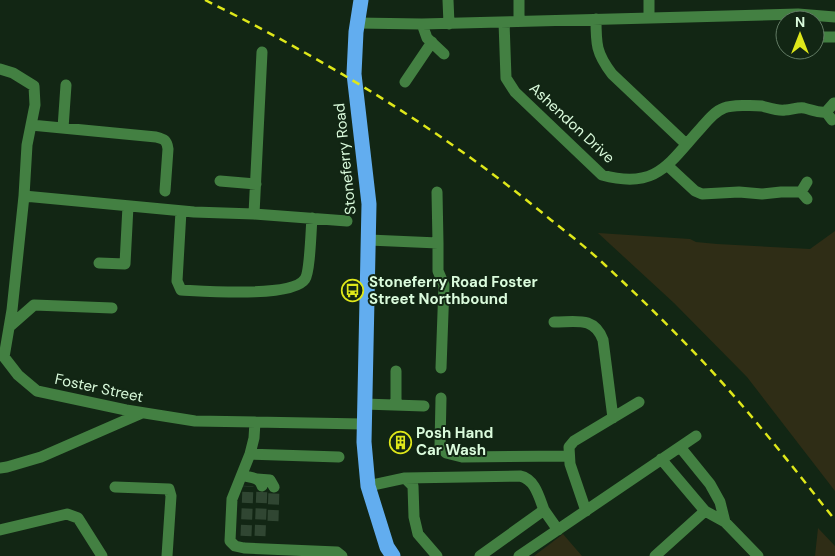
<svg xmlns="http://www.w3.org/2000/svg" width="835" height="556" viewBox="0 0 835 556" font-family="'DM Sans',sans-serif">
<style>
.green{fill:#2f2d16}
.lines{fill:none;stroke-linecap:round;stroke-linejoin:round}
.minor-tunnel{stroke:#304632;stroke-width:11;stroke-dasharray:11 5.5;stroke-linecap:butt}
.minor{stroke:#438042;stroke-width:11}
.highway{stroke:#62adef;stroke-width:15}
.rail{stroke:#dee71a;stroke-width:2.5;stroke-dasharray:8 6;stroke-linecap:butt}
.labels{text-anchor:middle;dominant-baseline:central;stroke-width:4;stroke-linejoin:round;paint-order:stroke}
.street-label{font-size:15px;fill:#dafbdc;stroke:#122614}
.poi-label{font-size:15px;font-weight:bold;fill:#dafbdc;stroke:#122614;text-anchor:start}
</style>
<rect width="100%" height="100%" fill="#122614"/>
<!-- green -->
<path class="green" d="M835 231V491L747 377 674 303 598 233 690 239 696 242 717 244 810 249Z
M818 528 835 546V556H815Z
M563 534 582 556H534Z"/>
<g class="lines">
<!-- minor-tunnel -->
<path class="minor-tunnel" d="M273 521 274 487
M246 536 248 486
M260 536 262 486"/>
<!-- minor -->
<path class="minor" d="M448 0 449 24
M519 0V21
M649 0V17
M596 19C596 44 596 53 612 74L686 144
M504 22 506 78 515 92 602 175C657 190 668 164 701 128 707 121 715 111 724 108 731 105 754 105 762 106 770 108 777 111 785 110 791 110 798 107 804 108 813 110 817 113 826 112
M357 23 422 24 798 14 835 17
M422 24 427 38 444 54
M815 37H835
M0 69 13 73 34 86 35 105 27 145 24 196 12 310 4 357 18 375 37 391 126 410 195 421 363 424
M405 82 432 42
M832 120 826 112 834 103
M31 125 156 137C164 139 167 140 168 149L165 191
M63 128 66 85
M668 166 695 191 702 194 739 192 762 194 781 192H801
M220 181 256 184
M807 182 801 192 807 199
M24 196 194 212 254 214 347 221
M181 211 177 281 181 290C204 291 293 298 305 279 310 272 311 229 312 218
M254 214 262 52
M369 240 438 243 437 192
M438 243V271L444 285 441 368
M99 263 125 264 128 206
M554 322C576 322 594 316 603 340L613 418
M9 327 34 305 112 308
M441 398 440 446 446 453 462 457 569 456
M364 404 424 406
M396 404V371
M255 422 254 438 250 454 232 499 230 541 235 546 244 548 337 552 342 556
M680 447 710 484 720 502 725 522 758 556
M250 454 339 457
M661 459 705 511 725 522
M0 468 7 467 41 457 142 413
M245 476C253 478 260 478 262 486
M405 478 520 476C535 479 539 497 544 510
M257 479 270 480 274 487
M368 486 405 478 413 486 414 517 418 534 437 556
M115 487 169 489 171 496 167 556
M586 511 570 464 569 447 574 441 639 402
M0 530 67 514 78 518 102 556
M480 556 544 510 558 530
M519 556 696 436
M655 556 705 511"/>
<!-- highway -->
<path class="highway" d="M361 0 356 32 354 74 369 204 364 442 368 486 387 547 393 556"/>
<!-- rail -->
<path class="rail" d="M205 0C328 61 445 132 551 220 569 234 588 249 605 265 633 291 661 318 688 346 740 399 788 461 835 520"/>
</g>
<!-- icons -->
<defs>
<symbol id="bus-ring" viewBox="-11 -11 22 22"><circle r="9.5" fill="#122614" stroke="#dee71a" stroke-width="1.5"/><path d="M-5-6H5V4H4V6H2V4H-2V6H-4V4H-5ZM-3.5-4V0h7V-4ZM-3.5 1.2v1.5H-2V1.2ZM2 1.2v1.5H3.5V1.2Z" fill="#dee71a"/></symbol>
<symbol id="building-ring" viewBox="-11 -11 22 22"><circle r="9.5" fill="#122614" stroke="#dee71a" stroke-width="1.5"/><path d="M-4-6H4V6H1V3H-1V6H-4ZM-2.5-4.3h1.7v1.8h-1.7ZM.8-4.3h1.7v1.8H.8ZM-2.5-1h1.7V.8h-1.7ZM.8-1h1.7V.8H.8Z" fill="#dee71a"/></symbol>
</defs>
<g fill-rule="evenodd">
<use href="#bus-ring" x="340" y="278" width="25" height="25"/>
<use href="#building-ring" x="388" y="430" width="25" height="25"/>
</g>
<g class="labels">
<!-- street labels -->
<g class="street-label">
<text transform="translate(572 123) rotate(43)">Ashendon Drive</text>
<text transform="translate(345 159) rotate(-96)">Stoneferry Road</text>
<text transform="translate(99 388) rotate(12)">Foster Street</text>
</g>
<!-- poi labels -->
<g class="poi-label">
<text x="369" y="282">Stoneferry Road Foster<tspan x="369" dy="17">Street Northbound</tspan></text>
<text x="416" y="433">Posh Hand<tspan x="416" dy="17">Car Wash</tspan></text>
</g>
</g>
<!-- north arrow -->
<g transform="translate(800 35)"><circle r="24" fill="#122614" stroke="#627b64"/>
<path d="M0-4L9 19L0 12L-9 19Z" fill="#dee71a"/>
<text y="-8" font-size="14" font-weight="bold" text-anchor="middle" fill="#dafbdc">N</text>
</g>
</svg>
